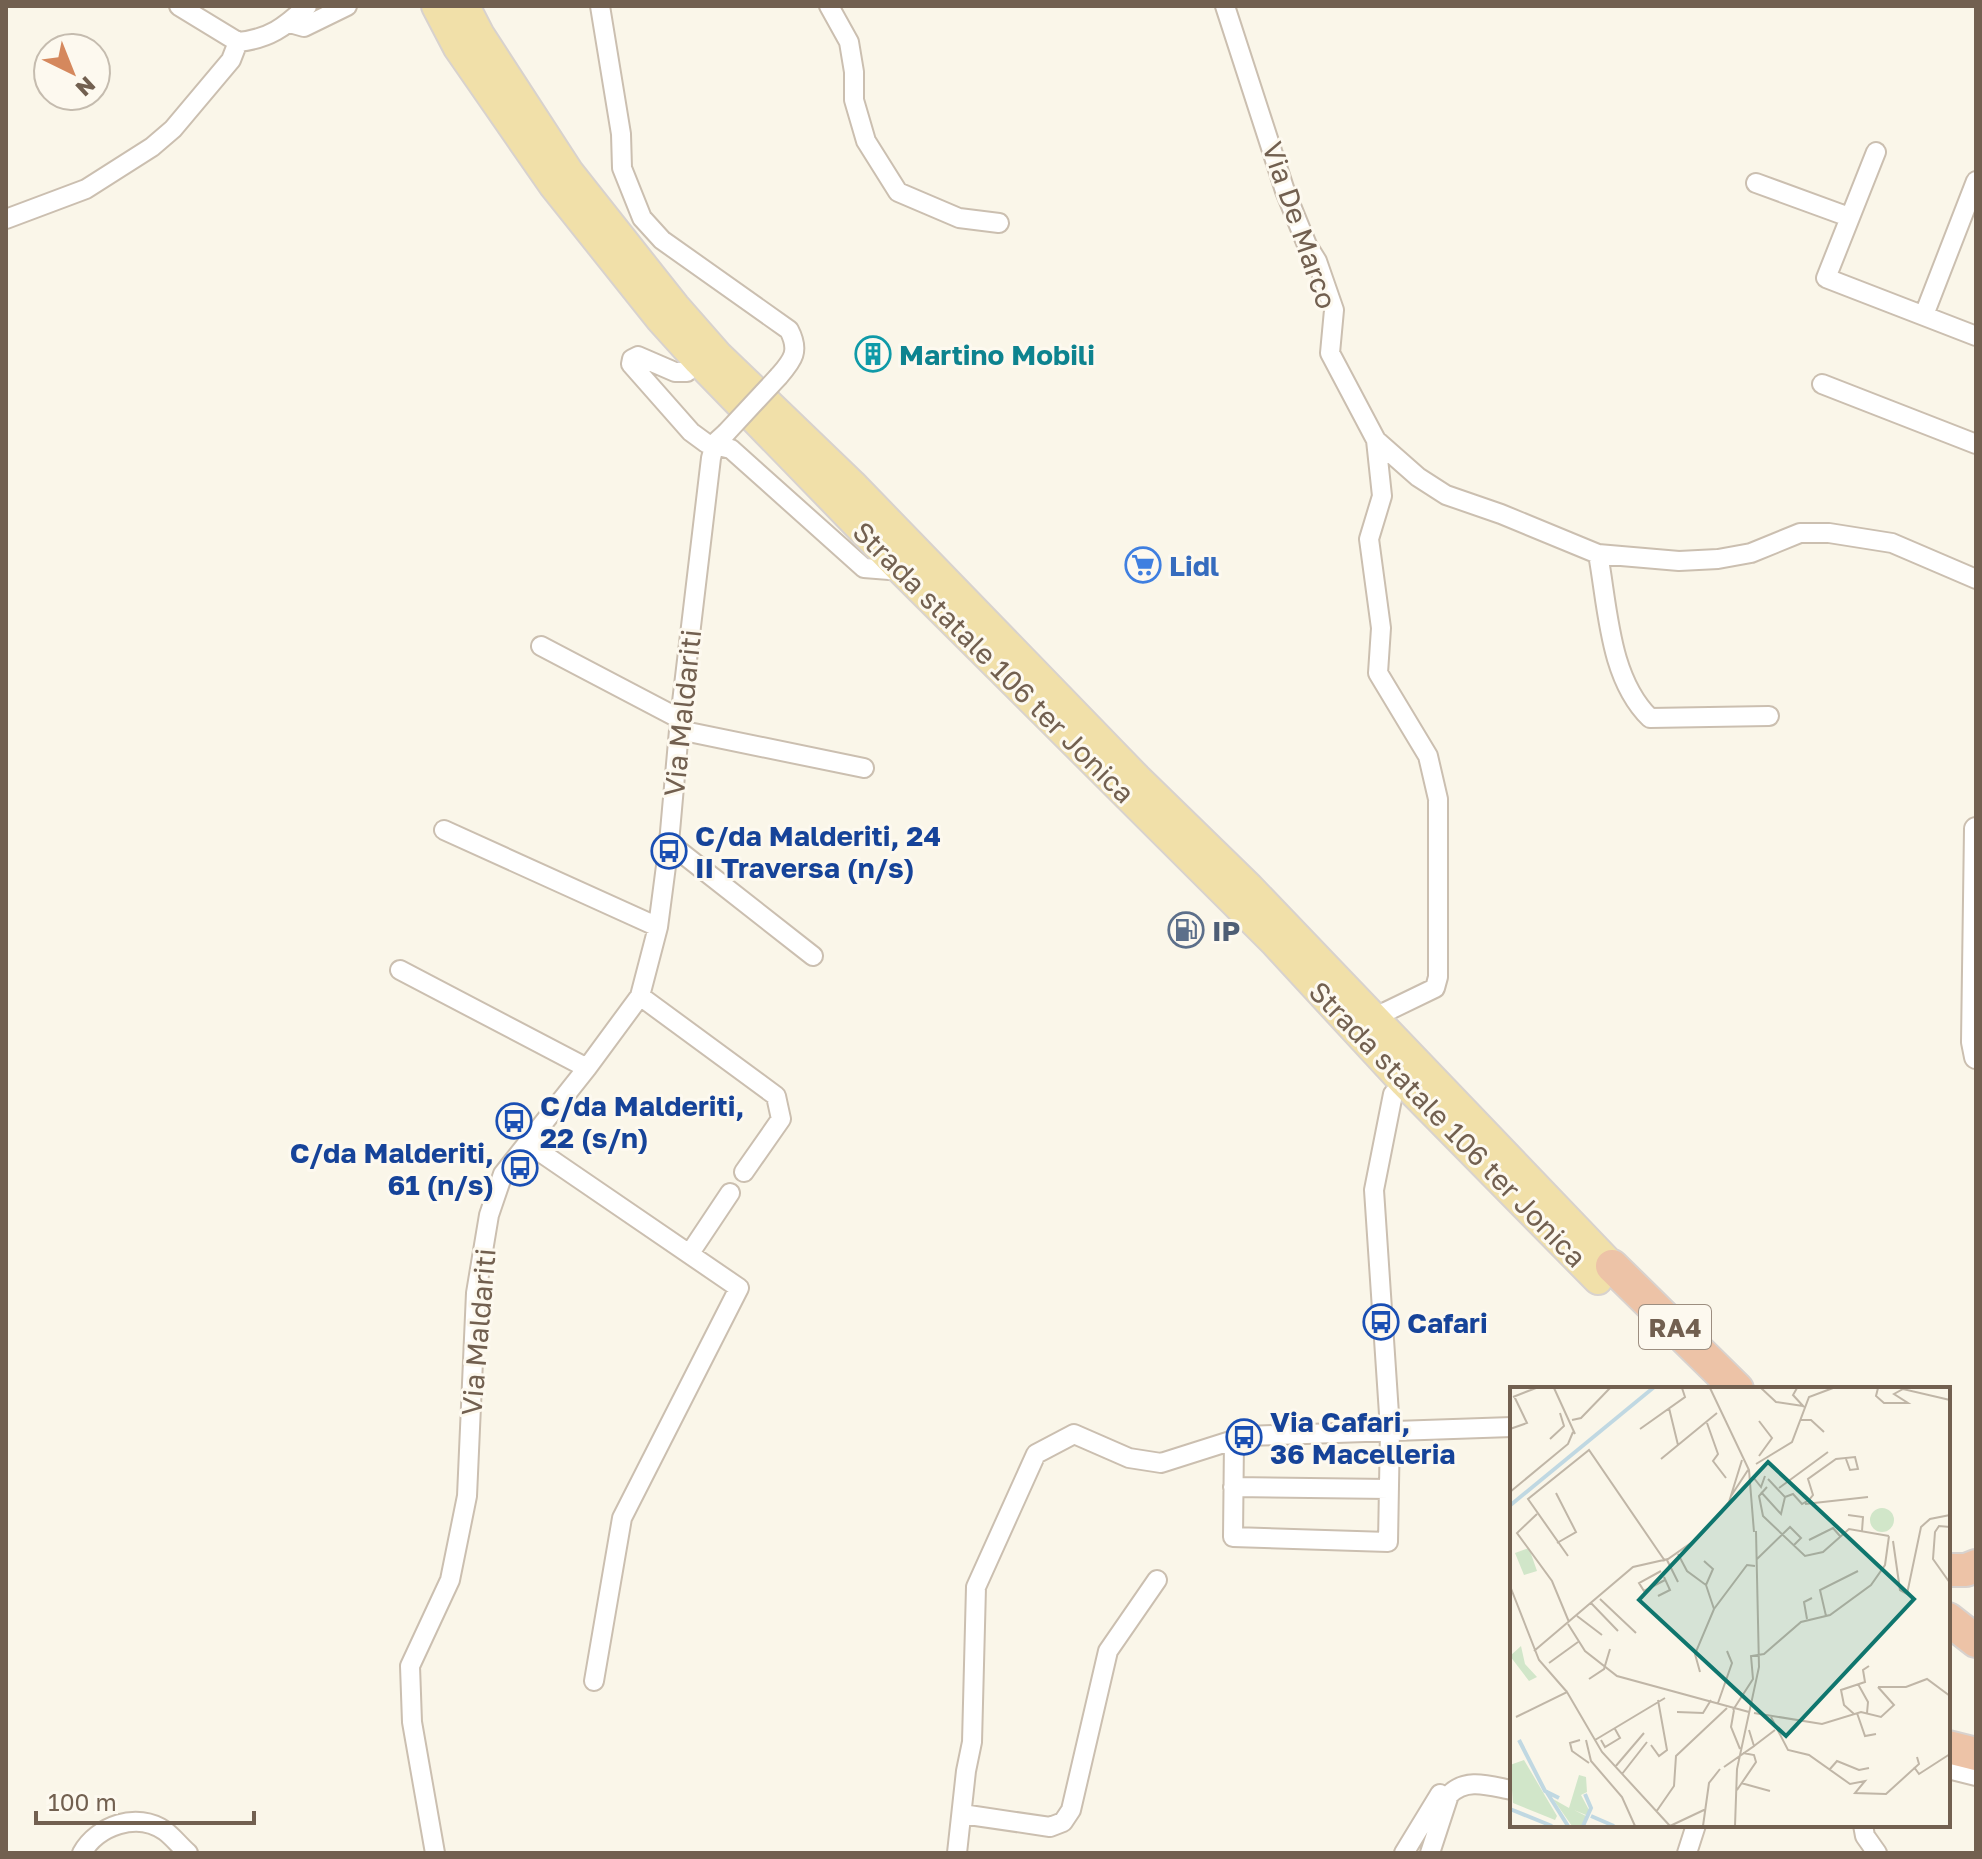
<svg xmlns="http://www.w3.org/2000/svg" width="1982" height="1859" viewBox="0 0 1982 1859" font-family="'Golos Text',sans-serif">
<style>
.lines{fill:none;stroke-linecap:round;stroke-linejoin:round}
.minor-casing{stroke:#cbbfb0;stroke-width:22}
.tertiary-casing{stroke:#cbbfb0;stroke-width:26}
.primary-casing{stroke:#d8d2ce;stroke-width:32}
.motorway-casing{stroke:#d8d2ce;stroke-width:36}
.minor{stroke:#fff;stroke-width:18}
.tertiary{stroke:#fff;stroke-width:22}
.primary{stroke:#f1e0a9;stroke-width:28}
.motorway{stroke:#edc3a7;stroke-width:32}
.minor-bridge-casing{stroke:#cbbfb0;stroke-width:22;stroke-linecap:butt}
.minor-bridge{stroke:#fff;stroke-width:18}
.labels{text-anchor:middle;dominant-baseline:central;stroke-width:6;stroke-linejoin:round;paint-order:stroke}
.shield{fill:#fdf9ef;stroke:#9c8e80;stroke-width:2}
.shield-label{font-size:26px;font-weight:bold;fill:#726050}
.street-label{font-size:28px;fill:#726050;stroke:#fdf9ef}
.culture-label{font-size:28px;font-weight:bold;fill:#0d838f;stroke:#fdf9ef;text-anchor:start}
.shop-label{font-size:28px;font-weight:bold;fill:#366cbe;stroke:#fdf9ef;text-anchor:start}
.transit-label{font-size:28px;font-weight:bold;fill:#164399;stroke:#fdf9ef;text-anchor:start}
.service-label{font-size:28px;font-weight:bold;fill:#4e5e75;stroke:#fdf9ef;text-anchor:start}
.inset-river{fill:none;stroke:#c0d8e2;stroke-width:4}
.inset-road{fill:none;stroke:#c0b6a7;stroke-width:2}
.view{fill:#0f766e;fill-opacity:0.15;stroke:#0f766e;stroke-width:4}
.inset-edge{fill:none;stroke:#726050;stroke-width:4}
</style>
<rect width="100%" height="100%" fill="#faf6e9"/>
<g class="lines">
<defs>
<path id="minor" d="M179 6 238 42
M600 6 621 134 622 168 642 218 662 240 789 330C800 351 793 360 779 376
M829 6 849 42 854 72V100L866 141 898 192 959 218 999 223
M1225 6 1285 191 1307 245 1317 261 1334 310 1330 353 1376 440 1418 477 1446 495 1501 514 1598 554 1679 561 1718 559 1751 553 1800 533H1829L1892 543 1976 579
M290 23 304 27 347 6
M238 42C269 39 285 27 307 6
M1876 152 1826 278 1976 336
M1756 183 1849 217
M6 219 86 189 152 147 173 129 231 60 238 42
M1924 315 1976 181
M698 361 687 372H675L638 356 632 359 631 364 691 432 706 443 731 449 864 568 902 571
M1822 384 1976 444
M1598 554C1608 608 1609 678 1650 718L1769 716
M541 646 680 719
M679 730 864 768
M444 830 658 927
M669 843 813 956
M400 970 587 1068
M640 996 776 1096 781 1119 744 1172
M1373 1018 1435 988 1438 977V799L1428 756 1378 673 1381 628 1369 539 1382 496 1376 440
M527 1143 739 1288 622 1518 594 1681
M690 1253 730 1193
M1234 1440 1233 1537 1388 1542 1390 1429 1374 1190 1393 1094 1404 1083
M1233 1487 1389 1489
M1948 1769 1976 1776
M962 1814 1050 1827 1063 1822 1071 1810 1108 1651 1157 1580
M1863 1825 1865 1836 1877 1853
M82 1853C97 1826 137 1811 165 1831 173 1837 180 1846 188 1853
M435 1853 412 1722 410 1666 450 1580 467 1496 476 1293 489 1215 503 1174 587 1068 640 996 658 927 669 843 680 719 711 458 715 443 726 433
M957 1853 966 1771 972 1742 976 1587 1036 1454 1074 1434 1129 1458 1161 1463 1246 1436 1512 1427
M1404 1853 1440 1794
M1430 1853 1449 1795C1466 1777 1490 1786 1512 1790
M1687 1853 1696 1825"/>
<path id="tertiary" d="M1976 829 1973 1042 1976 1057"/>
<path id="primary" d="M436 6 458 48 553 185 660 319 698 361 902 571 1274 942 1404 1083 1598 1280
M465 6 480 35 569 172 675 306 718 355 852 484 1137 778 1249 887 1612 1266"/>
<path id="motorway" d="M1612 1266 1737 1389
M1948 1570H1966L1976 1566
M1948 1619 1976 1641
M1948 1747 1976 1754"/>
</defs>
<!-- minor casing -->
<use href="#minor" class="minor-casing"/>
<!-- tertiary casing -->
<use href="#tertiary" class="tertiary-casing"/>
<!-- primary casing -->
<use href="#primary" class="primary-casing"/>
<!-- motorway casing -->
<use href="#motorway" class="motorway-casing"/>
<!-- minor -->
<use href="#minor" class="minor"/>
<!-- tertiary -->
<use href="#tertiary" class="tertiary"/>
<!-- primary -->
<use href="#primary" class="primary"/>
<!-- motorway -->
<use href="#motorway" class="motorway"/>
<defs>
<path id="minor-bridge" d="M726 433 779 376"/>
</defs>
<!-- minor-bridge casing -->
<use href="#minor-bridge" class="minor-bridge-casing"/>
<!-- minor-bridge -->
<use href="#minor-bridge" class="minor-bridge"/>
</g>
<!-- icons -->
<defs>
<symbol id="building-ring" viewBox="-11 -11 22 22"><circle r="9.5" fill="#fdf9ef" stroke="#0f9aa8" stroke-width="1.5"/><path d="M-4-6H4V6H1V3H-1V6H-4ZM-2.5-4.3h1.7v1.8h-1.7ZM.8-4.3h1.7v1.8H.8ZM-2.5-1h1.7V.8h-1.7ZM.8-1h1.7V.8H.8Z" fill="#0f9aa8"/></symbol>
<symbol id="supermarket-ring" viewBox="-11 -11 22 22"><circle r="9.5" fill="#fdf9ef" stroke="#3f7fe0" stroke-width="1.5"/><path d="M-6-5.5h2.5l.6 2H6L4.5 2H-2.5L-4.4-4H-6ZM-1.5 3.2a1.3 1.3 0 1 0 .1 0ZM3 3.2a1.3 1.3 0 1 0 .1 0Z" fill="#3f7fe0"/></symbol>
<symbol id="bus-ring" viewBox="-11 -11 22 22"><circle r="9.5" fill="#fdf9ef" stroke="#1a4fb4" stroke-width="1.5"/><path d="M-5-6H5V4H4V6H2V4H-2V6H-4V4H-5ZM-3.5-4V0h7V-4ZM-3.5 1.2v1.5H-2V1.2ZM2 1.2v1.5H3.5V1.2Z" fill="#1a4fb4"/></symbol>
<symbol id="fuel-ring" viewBox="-11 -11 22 22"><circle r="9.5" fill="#fdf9ef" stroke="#5c6f8a" stroke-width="1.5"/><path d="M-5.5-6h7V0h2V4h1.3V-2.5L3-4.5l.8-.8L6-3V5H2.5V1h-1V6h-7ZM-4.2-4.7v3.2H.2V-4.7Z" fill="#5c6f8a"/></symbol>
</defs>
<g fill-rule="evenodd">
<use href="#building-ring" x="853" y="334" width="40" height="40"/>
<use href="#supermarket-ring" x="1123" y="545" width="40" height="40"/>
<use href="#bus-ring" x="649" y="831" width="40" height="40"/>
<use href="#fuel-ring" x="1166" y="910" width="40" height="40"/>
<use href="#bus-ring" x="494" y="1101" width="40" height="40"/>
<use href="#bus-ring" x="500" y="1148" width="40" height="40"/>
<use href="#bus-ring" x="1361" y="1302" width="40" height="40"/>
<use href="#bus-ring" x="1224" y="1417" width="40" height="40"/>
</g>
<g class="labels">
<!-- shield labels -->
<rect class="shield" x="1639" y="1305" width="72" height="44" rx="6"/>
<g class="shield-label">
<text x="1675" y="1327">RA4</text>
</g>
<!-- street labels -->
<g class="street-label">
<text transform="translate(1300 225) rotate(71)">Via De Marco</text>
<text transform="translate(994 662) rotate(45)">Strada statale 106 ter Jonica</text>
<text transform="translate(682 713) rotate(-84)">Via Maldariti</text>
<text transform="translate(1448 1124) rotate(46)">Strada statale 106 ter Jonica</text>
<text transform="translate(478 1332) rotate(-85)">Via Maldariti</text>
</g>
<!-- culture labels -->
<g class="culture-label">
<text x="899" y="354">Martino Mobili</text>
</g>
<!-- shop labels -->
<g class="shop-label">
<text x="1169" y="565">Lidl</text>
</g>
<!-- transit labels -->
<g class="transit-label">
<text x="695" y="835">C/da Malderiti, 24<tspan x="695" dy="32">II Traversa (n/s)</tspan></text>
<text x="540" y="1105">C/da Malderiti,<tspan x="540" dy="32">22 (s/n)</tspan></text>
<text x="494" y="1152" text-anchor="end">C/da Malderiti,<tspan x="494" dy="32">61 (n/s)</tspan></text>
<text x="1407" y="1322">Cafari</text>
<text x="1270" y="1421">Via Cafari,<tspan x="1270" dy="32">36 Macelleria</tspan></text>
</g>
<!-- service labels -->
<g class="service-label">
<text x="1212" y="930">IP</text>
</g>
</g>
<!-- overview -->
<g transform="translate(1510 1387)">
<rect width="440" height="440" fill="#faf6e9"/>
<path d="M360 133a12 12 0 1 1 24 0a12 12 0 1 1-24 0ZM19 161 27 184 14 188 5 166ZM11 259 15 277 27 290 19 294 0 269ZM14 373 47 429 45 433 3 416 0 378ZM69 388 76 390 77 405 71 408 79 423 76 428 64 423 76 429 72 439H62L43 412 59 421Z" fill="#d1e6c9"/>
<path d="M140 1H146L0 121V116Z" fill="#c0d8e2"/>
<path class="inset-river" d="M9 353 35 404 49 411M36 404 58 439M0 422 42 439M81 429 104 439M73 439 81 421 75 407"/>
<path class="inset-road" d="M44 1 65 47M200 1 239 83 244 145M251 1 266 15 293 19M287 1 283 8 294 20M368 1 366 9 374 16H398L384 7 393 2 440 13M3 10 26 1M159 21 168 58M62 33 71 31 100 1M291 33H301L314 45M197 36 208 67 203 74 216 91M0 42 17 36 4 9M130 42 175 10 172 1M40 52 54 39 50 26M249 69 262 51 249 34M151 72 207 26M246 77 282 55 299 10 323 1M243 90 251 100 255 89M257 100 249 109 253 129 295 169 313 165 339 142 379 149M269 101 318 65M0 105 58 57 63 45M251 105 271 127 275 110 258 92M46 106 66 145 47 156M221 109 238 83M275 110 283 107 292 117 299 113 303 108 298 92 326 72 345 70 348 82 340 83 336 72M295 117 358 110M27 127 7 146 42 194 59 235M338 128 353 130 352 144M440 140 429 139 425 145 423 172 440 196M299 153 323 141 330 149M383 154 390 203 397 207 411 140 420 132 440 128M168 167 177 184 196 198 204 222M58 169 18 112 79 63 155 174M247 172 280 140 291 151 284 158M157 173 168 195M194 174 203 182 196 198M151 184 129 196 134 204 155 193M0 199 29 273 57 305M148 209 160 203 154 190M90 212 126 246M81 216 108 244M67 229 92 248M316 229 310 203 348 184M297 232 294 215 302 211M58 237 75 264 107 289 239 325M24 264 123 180 158 172 188 151 219 115 232 73M39 276 68 255M190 285 185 267 204 222 237 178 245 179M79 292 94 282 100 262M348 297 358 315 357 326M368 300H396L417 292 440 309M208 316 222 276 217 264M223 323 243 292 241 269 254 267 291 235 320 228 361 198 375 178 379 149M224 323 221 340 230 362M167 325 193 326 201 313M244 326 312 337 351 325 371 330 384 318 368 300M347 326 355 349 366 347M344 327 334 318 331 303 355 295 353 283 359 279M6 330 57 305 92 365 160 439M261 330 278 363 299 368 340 397 355 394 345 406 376 407 409 377 407 370M70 353 60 356 62 364 79 376M76 353 81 374 112 410 125 439M85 353 155 311M91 353 95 360 110 351 105 342M141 358 149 369 157 363 148 313M244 359 265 343M105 380 134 346M214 380 244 359 239 343M404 380 409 387 440 367M320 382 327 374 349 383 359 381M112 387 137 355M231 396 260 404M227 403 246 375 244 368 233 366M146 425 164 399 166 369 217 321M160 439 196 422M193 439 199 396 210 382M225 439 227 382 249 280 246 144"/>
<path class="view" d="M258 75 404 212 276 349 129 213Z"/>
<rect width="440" height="440" class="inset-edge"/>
</g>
<!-- border -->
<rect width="1982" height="1859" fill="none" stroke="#726050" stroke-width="16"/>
<!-- north arrow -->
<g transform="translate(72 72) rotate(137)"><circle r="38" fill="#fdf9ef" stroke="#c5bcaf" stroke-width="2"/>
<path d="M0-6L14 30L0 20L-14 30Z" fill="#d5885d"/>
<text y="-12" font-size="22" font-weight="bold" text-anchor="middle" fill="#726050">N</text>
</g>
<!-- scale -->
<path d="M36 1811v12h218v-12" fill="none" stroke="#726050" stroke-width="4"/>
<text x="48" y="1811" font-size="24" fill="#726050" stroke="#fdf9ef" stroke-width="6" paint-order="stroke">100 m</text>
</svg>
